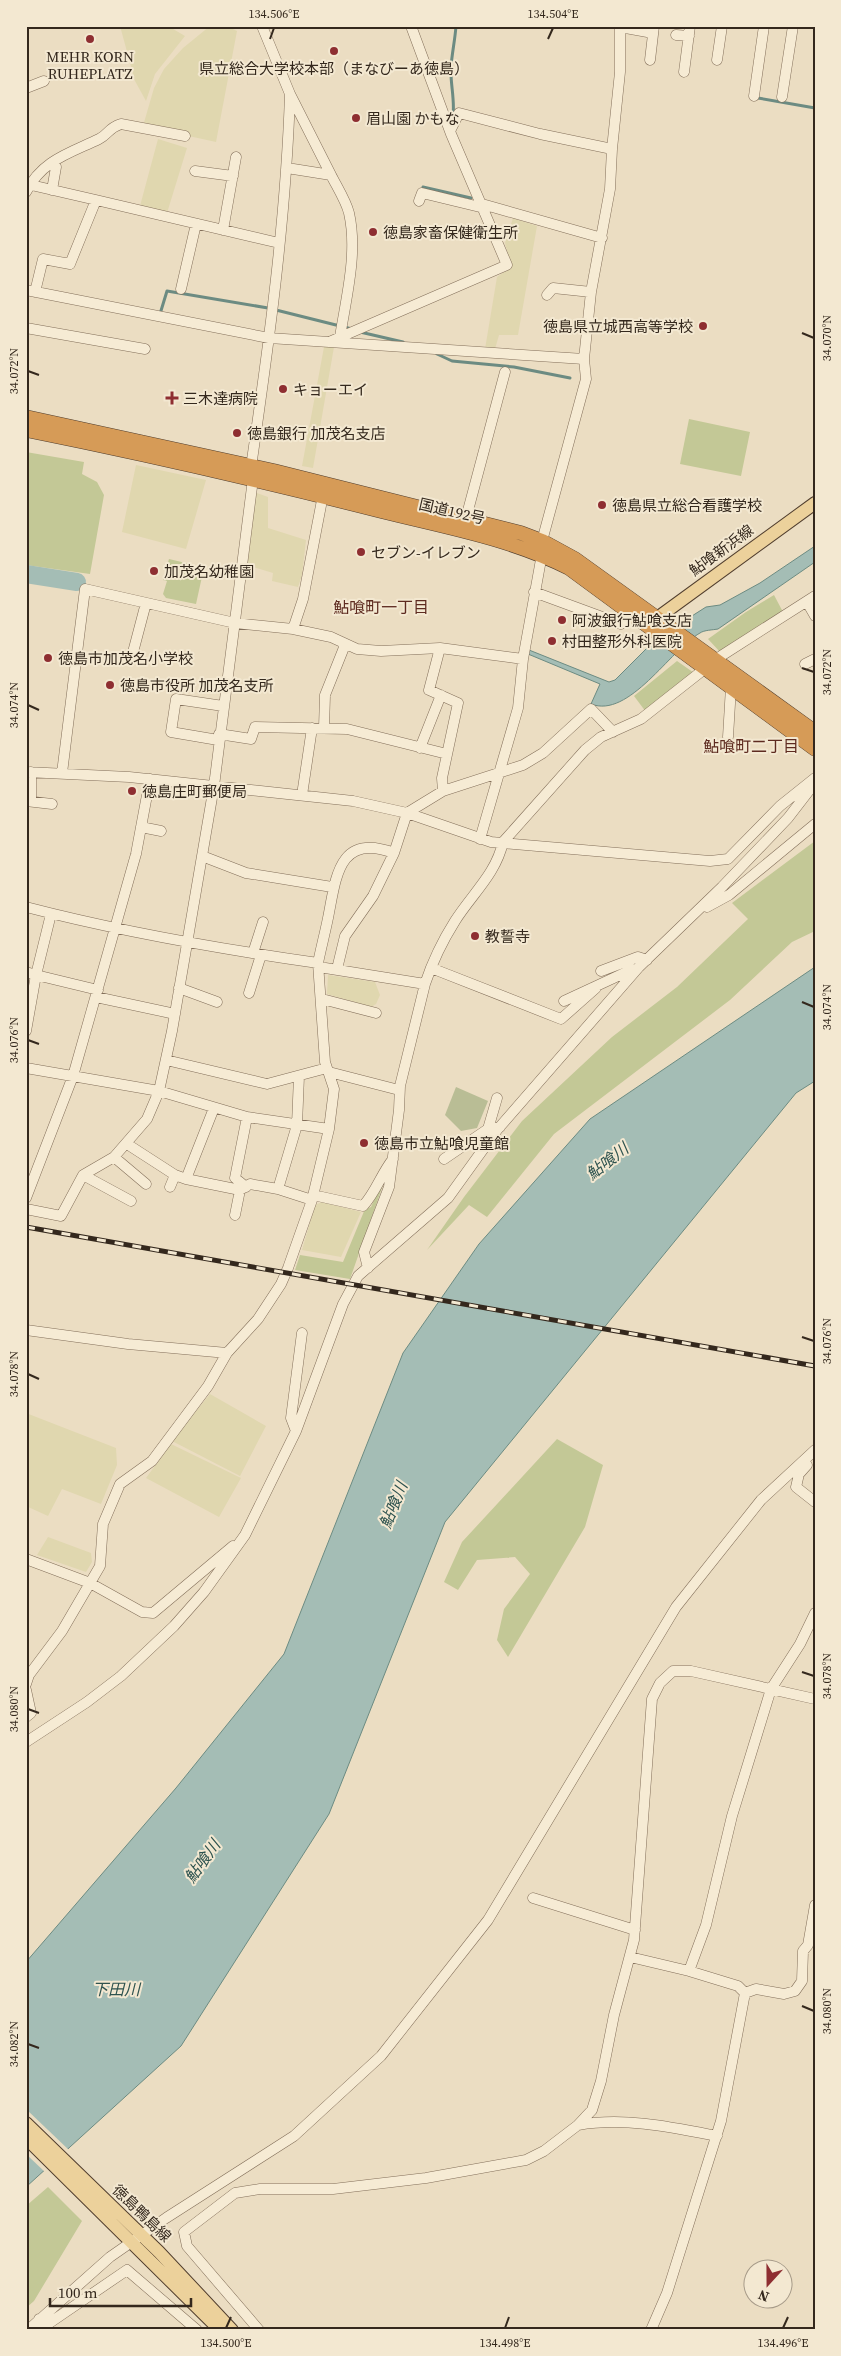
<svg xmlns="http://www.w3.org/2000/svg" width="841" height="2356" viewBox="0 0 841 2356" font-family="'Source Serif 4','Noto Sans JP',serif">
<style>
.farmland{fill:#e0d7af}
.green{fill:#c3c896}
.cemetery{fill:#b9bd95}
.water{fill:#a4bdb5;stroke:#6c8b82}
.pier{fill:#ebddc2}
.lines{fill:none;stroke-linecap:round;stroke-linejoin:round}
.stream{stroke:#6c8b82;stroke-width:3}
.river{stroke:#a4bdb5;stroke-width:18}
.minor-casing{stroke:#836f5a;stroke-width:11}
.major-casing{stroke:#513e2e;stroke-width:14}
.highway-casing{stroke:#513e2e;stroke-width:15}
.minor{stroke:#f6ebd4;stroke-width:10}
.major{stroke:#ecd19b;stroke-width:12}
.highway{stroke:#d69b57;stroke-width:14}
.rail-casing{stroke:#34281d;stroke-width:5}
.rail{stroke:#f3e8d1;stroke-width:3;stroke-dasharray:9;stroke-linecap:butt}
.ticks{fill:none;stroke:#34281d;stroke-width:2}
.poi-dot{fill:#8e2e31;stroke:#f3e8d1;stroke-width:2}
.labels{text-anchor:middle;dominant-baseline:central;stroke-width:4;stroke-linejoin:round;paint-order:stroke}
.poi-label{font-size:15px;fill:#34281d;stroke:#f3e8d1;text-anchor:start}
.street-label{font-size:15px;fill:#34281d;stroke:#f3e8d1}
.neighbourhood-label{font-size:16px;fill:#5e2b20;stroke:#f3e8d1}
.water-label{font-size:16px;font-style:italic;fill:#2e534f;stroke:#f3e8d1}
.neatline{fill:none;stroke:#34281d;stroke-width:2}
.ticks-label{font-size:12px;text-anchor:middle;fill:#34281d}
</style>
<rect width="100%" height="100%" fill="#ebddc2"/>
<!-- farmland -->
<path class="farmland" d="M120 26H168L185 36 155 74 146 101 135 81Z
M210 26H233V29L237 31 216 142 143 126 154 88 164 69 183 48Z
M158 139 187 148 167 213 140 206Z
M513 218 537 226 518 335H499L495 349H485L497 277 511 267 505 243Z
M324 347H334L313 468 302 466Z
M136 465 206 480 186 549 122 532Z
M254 492 268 497V528L306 540 302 575 298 587 272 581 273 573 246 565Z
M328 975 375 982 380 995 376 1004 371 1007 327 994Z
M322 1202 361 1212 341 1257 302 1250 315 1205Z
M210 1394 266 1426 240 1476 172 1441Z
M26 1413 116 1448 117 1465 101 1504 62 1489 48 1516 26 1506Z
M171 1444 241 1478 219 1517 146 1478Z
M48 1537 91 1553 92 1562 86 1572 37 1555Z"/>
<!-- green -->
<path class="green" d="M689 419 750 432 741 476 680 464Z
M26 452 84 462 82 474 97 482 104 495 90 574 26 565Z
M169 559 190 564V569L203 572 196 604 166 598 163 594 167 581 163 580Z
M774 595 783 612 720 652 708 639 746 612Z
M677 661 697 675 646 712 634 696Z
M815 841V931L792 942 730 1000 554 1134 487 1217 469 1205 427 1250 464 1197 522 1121 612 1037 677 987 748 919 732 903Z
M382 1182 383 1185 350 1279 295 1270 300 1255 343 1262 365 1209 371 1207Z
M557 1439 603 1465 585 1527 508 1657 497 1640 504 1609 530 1574 515 1557 477 1560 458 1590 444 1582 462 1542Z
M48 2187 82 2221 34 2301 26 2308V2206Z"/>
<!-- cemetery -->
<path class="cemetery" d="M456 1087 488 1101 477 1128 461 1131 445 1115Z"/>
<!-- water -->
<path class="water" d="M815 546V562L718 629C713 630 704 630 700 633 670 650 629 719 591 704L600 684 528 654 529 650 609 682 615 680 649 646 695 614 706 607 720 605 760 583Z
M815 967V1081L796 1093 445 1522 329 1814 181 2046 26 2187V1962L176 1788 284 1654 403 1353 479 1244 590 1119Z"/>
<!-- pier -->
<path class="pier" d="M26 2109 70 2151 46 2173 26 2154Z"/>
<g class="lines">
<!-- stream -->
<path class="stream" d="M758 98 815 108
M450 117 453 115C455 99 450 83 451 67 452 53 455 40 456 26
M423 187 471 198
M160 314 167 291 268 308 352 329
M360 332 403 342
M437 354 452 361 514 367 570 378"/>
<!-- river -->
<path class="river" d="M26 574 77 582"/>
<defs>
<path id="minor" d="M262 26 290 94 331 175
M620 27 653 33
M676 35 689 36
M650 60 654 26
M717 60 722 26
M684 72 690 26
M26 88 44 81
M754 96 764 26
M782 97 793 26
M450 131 459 113 540 134 612 149
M287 168 331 175C337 187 346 201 349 213 358 253 346 298 340 337
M195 171 233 176
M31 185 96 200 70 264 43 259 35 292
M52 190 56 167
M26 192C42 160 70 153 99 139 109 134 108 128 121 124L185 136
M96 200 279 243
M419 201 422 193 484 208
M482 204 602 238
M223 230 236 157
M181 289 196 224
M26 290 269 338 584 359
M547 295 553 288 591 292
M26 328 145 349
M329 342 507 265 451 134 411 26
M466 518 505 372
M534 592 621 624 633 615
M807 602 815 616
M293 629 303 599 323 495
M440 648 429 690 458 703 442 778 443 791
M132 656 146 603
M805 664 815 659
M324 728 325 695 345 645
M219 734 251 739 255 727 347 729 447 754
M728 737 731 687
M218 740 171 732 176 699 223 706
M420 748 441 695
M26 772 129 777 353 801 407 813 491 842 710 861 728 859 780 806 815 778
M31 772V801
M62 773 85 589 235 623 293 629 331 637 357 649 381 651 440 648 523 659
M302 795 312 728
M26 801 52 804
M141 827 161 831
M480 839 518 708 523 659 542 554V541L586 379 584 359 591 292 610 189 612 149 620 72V26
M202 856 246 873 332 887
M26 907C122 932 220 949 318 963L325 1062 334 1089 329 1129 312 1200 288 1268 281 1284 258 1319 227 1353 208 1386 152 1461 120 1484 103 1524 100 1566 62 1631 29 1675 26 1684
M707 907 729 895 815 824
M253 953 263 922
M318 963C321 948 325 933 328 918 336 878 338 832 394 853L407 813 443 791 523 765 543 753 591 709 613 732
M319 967 425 984 400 1086 399 1110 389 1187 364 1252 368 1268
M431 968 561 1019 596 988
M337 969 345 936 373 896 394 853
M601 971 638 957 647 960
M26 972 36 975 51 914
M425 984C432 963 443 940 455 921 472 894 496 874 503 842L585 750 601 737 641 719 721 656 815 596
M179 988 217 1002
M249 993 261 955
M96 997 175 1014
M322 999 376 1013
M564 1001 633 969
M26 1031 36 975 98 990
M166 1060 267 1084 327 1068
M26 1068 159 1091 247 1117 329 1129
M329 1072 399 1090
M488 1129 497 1098
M127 1144 175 1175 186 1179 240 1190 250 1184 278 1189 312 1200
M114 1157 146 1184
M444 1159 488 1129 500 1127
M83 1175 131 1201
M186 1179 214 1108
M170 1187 175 1175
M246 1187 235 1178 247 1117
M278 1189 297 1125 299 1076
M313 1195 363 1206C376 1192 381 1174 393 1159
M26 1198 73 1076 136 854 150 779
M26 1209 61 1216 83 1175 114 1157 147 1119 159 1091 172 1031 214 786 253 479 251 467C269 343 286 219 290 94
M235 1215 240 1190
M26 1330 128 1344 227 1353
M296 1431 291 1418 302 1333
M807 1465 799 1474 796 1487 815 1502
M26 1559 90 1583 142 1612 153 1613 233 1546
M26 1690 31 1713 26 1717
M26 1742 87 1702 121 1676 174 1626 204 1592 245 1535 296 1431 343 1304 358 1276 448 1198 497 1130 639 967 722 887 788 818 815 783
M533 1898 635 1930
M630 1957 689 1971
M745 1993 738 1986 689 1971 706 1925 732 1816 771 1689 800 1644 815 1613
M578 2125C625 2117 671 2127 717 2136
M39 2319 45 2326 127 2270 197 2330
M28 2330 110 2257 166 2218 294 2136 381 2056 488 1920 676 1607 761 1500 815 1450
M259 2330 187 2246 184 2232 235 2193 260 2189H333L426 2178 526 2160 544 2151 578 2125 592 2110 601 2081 614 2015 634 1940 652 1699 660 1683 673 1671H691L815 1699
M651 2330 667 2293 721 2121 745 1993 756 1989 784 1994 795 1991 802 1981 803 1951 808 1945 815 1905"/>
<path id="major" d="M649 624 815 503
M26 2123 159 2252 232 2330
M26 2138 220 2330"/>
<path id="highway" d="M26 417 274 471 521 533 542 541 575 559 815 732
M26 430C145 454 263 481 381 511 445 527 509 538 569 568L815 749"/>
</defs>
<!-- minor casing -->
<use href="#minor" class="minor-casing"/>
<!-- major casing -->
<use href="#major" class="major-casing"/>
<!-- highway casing -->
<use href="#highway" class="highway-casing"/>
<!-- minor -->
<use href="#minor" class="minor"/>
<!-- major -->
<use href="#major" class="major"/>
<!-- highway -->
<use href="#highway" class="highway"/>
<defs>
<path id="rail" d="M26 1227 815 1366"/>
</defs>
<!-- rail casing -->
<use href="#rail" class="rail-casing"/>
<!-- rail -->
<use href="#rail" class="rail"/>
</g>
<!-- ticks -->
<path class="ticks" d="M270 39 274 28M548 39 553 28M802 333 814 338M28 371 39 375M802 668 814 672M28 705 39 710M802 1002 814 1007M28 1040 39 1044M802 1337 814 1341M28 1374 39 1379M802 1672 814 1676M28 1709 39 1713M802 2006 814 2011M28 2044 39 2048M226 2328 231 2317M505 2328 509 2317M783 2328 788 2317"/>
<!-- markers -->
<g class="poi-dot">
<circle cx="90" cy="39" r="5"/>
<circle cx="334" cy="51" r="5"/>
<circle cx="356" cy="118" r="5"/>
<circle cx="373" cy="232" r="5"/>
<circle cx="703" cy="326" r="5"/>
<circle cx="283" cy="389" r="5"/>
<path d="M169.5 390.5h5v5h5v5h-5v5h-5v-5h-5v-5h5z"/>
<circle cx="237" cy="433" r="5"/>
<circle cx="602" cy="505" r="5"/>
<circle cx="361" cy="552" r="5"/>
<circle cx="154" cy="571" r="5"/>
<circle cx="562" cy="620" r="5"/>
<circle cx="552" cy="641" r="5"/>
<circle cx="48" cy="658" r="5"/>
<circle cx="110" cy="685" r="5"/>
<circle cx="132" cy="791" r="5"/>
<circle cx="475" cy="936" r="5"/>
<circle cx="364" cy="1143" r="5"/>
</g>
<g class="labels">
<!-- poi labels -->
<g class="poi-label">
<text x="90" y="56" text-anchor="middle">MEHR KORN<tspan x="90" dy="17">RUHEPLATZ</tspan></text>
<text x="334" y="68" text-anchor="middle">県立総合大学校本部（まなびーあ徳島）</text>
<text x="366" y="118">眉山園 かもな</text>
<text x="383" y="232">徳島家畜保健衛生所</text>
<text x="693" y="326" text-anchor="end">徳島県立城西高等学校</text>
<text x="293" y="389">キョーエイ</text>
<text x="183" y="398">三木達病院</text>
<text x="247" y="433">徳島銀行 加茂名支店</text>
<text x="612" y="505">徳島県立総合看護学校</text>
<text x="371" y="552">セブン-イレブン</text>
<text x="164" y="571">加茂名幼稚園</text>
<text x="572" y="620">阿波銀行鮎喰支店</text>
<text x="562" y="641">村田整形外科医院</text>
<text x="58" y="658">徳島市加茂名小学校</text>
<text x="120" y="685">徳島市役所 加茂名支所</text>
<text x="142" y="791">徳島庄町郵便局</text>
<text x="485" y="936">教誓寺</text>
<text x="374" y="1143">徳島市立鮎喰児童館</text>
</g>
<!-- street labels -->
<g class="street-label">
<text transform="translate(452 511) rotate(13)">国道192号</text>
<text transform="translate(721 550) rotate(-36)">鮎喰新浜線</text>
<text transform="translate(142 2213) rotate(44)">徳島鴨島線</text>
</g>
<!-- neighbourhood labels -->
<g class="neighbourhood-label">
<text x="381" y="607">鮎喰町一丁目</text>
<text x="751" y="746">鮎喰町二丁目</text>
</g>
<!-- water labels -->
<g class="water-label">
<text transform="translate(607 1161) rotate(-38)">鮎喰川</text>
<text transform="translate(393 1505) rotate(-68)">鮎喰川</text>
<text transform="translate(202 1861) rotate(-54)">鮎喰川</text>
<text x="116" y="1989">下田川</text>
</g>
</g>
<!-- border -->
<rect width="841" height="2356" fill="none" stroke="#f3e8d1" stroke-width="55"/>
<!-- north arrow -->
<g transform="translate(768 2284) rotate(201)"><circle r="24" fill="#f3e8d1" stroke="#a79b89"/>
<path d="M0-4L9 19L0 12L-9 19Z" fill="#8e2e31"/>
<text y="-8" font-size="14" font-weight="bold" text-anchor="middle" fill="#34281d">N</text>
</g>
<!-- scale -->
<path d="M50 2298v8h141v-8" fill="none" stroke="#34281d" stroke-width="2.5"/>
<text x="58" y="2298" font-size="15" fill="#34281d" stroke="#f3e8d1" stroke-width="4" paint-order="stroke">100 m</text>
<rect x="28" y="28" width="786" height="2300" class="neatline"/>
<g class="ticks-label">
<text x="274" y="18">134.506°E</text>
<text x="553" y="18">134.504°E</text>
<text transform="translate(827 338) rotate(-90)" y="4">34.070°N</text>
<text transform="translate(14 371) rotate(-90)" y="4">34.072°N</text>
<text transform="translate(827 672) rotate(-90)" y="4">34.072°N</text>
<text transform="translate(14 705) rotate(-90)" y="4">34.074°N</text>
<text transform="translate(827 1007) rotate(-90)" y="4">34.074°N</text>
<text transform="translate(14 1040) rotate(-90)" y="4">34.076°N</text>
<text transform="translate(827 1341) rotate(-90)" y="4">34.076°N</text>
<text transform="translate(14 1374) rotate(-90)" y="4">34.078°N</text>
<text transform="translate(827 1676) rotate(-90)" y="4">34.078°N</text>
<text transform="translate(14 1709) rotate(-90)" y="4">34.080°N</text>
<text transform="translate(827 2011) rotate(-90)" y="4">34.080°N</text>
<text transform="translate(14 2044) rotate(-90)" y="4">34.082°N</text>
<text x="226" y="2347">134.500°E</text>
<text x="505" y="2347">134.498°E</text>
<text x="783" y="2347">134.496°E</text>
</g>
</svg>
